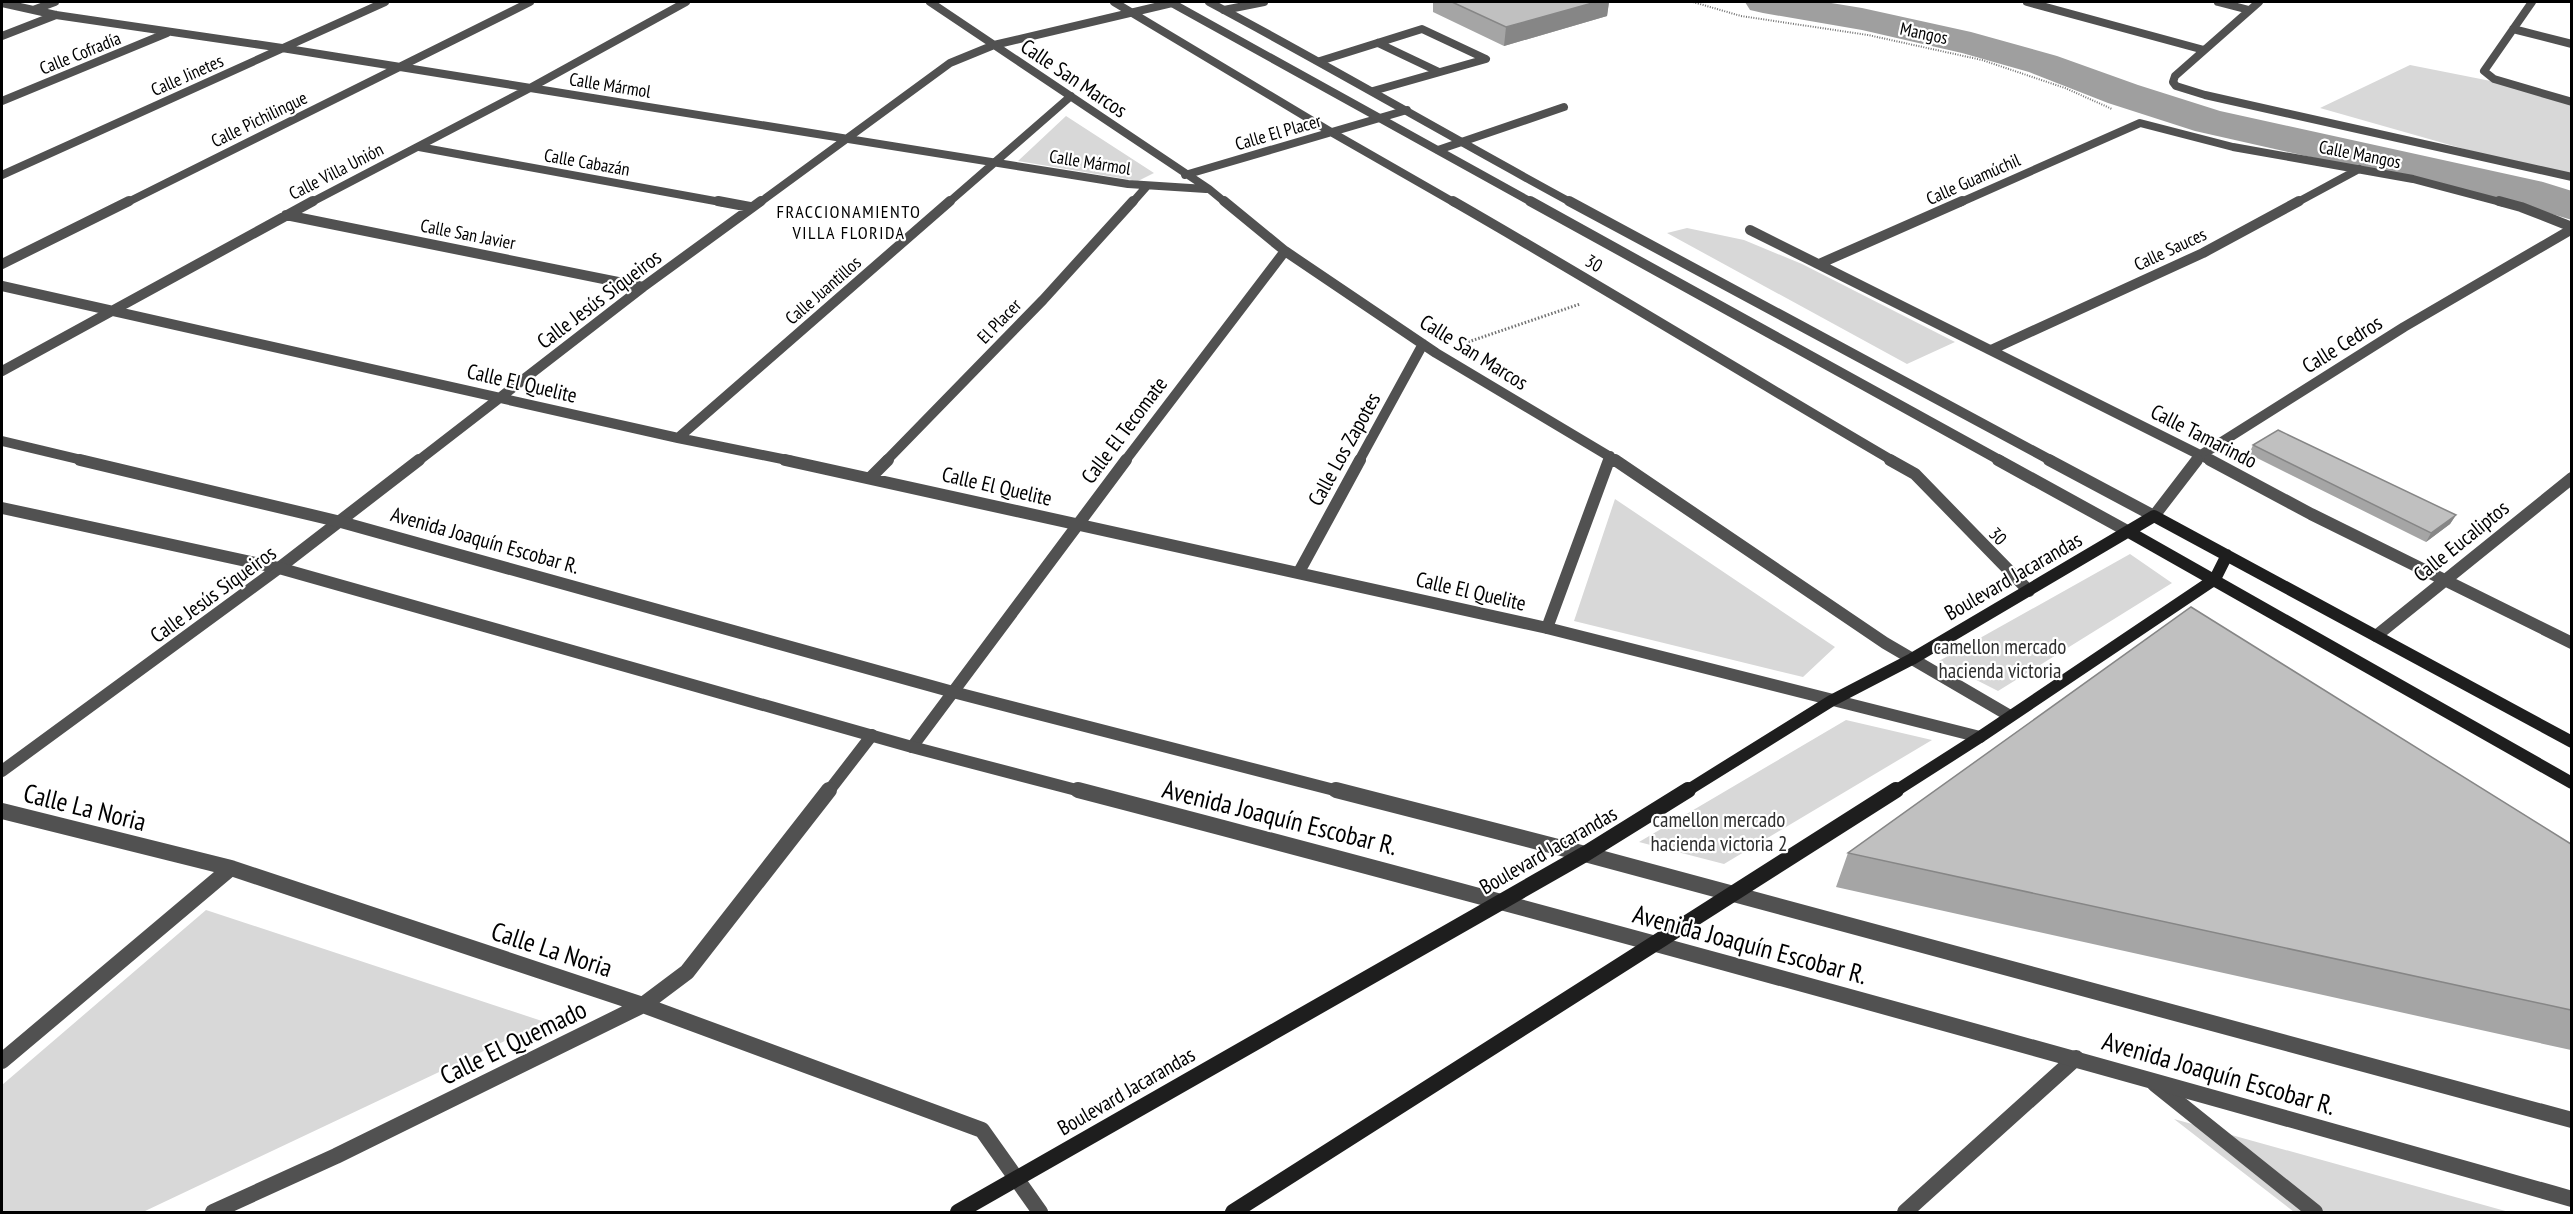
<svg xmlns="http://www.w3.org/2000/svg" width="2573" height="1214" viewBox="0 0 2573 1214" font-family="'PT Sans Narrow',sans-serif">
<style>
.green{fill:#d8d8d8}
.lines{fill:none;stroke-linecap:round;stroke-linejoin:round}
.river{fill:#9f9f9f;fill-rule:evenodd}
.path-far1{stroke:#737373;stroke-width:2;stroke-dasharray:1 1.5;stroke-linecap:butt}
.path{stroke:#737373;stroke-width:3;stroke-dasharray:1.5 2;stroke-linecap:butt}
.service{stroke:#515151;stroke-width:8}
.minor-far3{stroke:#515151;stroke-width:8}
.minor-far2{stroke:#515151;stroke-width:10}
.minor-far1{stroke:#515151;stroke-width:12}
.minor{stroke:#515151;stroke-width:16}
.tertiary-far3{stroke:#515151;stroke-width:8}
.tertiary-far2{stroke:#515151;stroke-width:10}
.tertiary-far1{stroke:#515151;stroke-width:12}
.tertiary{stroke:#515151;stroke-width:16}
.secondary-far1{stroke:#1e1e1e;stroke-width:12}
.secondary{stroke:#1e1e1e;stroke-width:16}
.wall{fill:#a5a5a5}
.shaded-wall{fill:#868686}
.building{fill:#c0c0c0;stroke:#868686;stroke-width:1.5}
.labels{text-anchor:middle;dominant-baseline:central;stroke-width:4.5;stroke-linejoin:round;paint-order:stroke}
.far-street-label{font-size:18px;fill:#000;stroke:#fff}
.far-neighbourhood-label{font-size:18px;letter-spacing:1.5px;fill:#000;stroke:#fff}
.street-label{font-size:21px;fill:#000;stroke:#fff}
.park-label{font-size:21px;fill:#2f2f2f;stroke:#fff}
.near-street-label{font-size:26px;fill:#000;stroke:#fff}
</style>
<rect width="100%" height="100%" fill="#fff"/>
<!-- green -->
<path class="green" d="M2410 65 2511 85 2571 102V177L2510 162 2320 108Z
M1066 116 1154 173 1138 181 1018 161Z
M1687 228 1744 240 1802 264 1955 342 1907 364 1667 233Z
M1615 499 1835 647 1803 677 1574 621Z
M2130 554 2172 583 1998 691 1939 661Z
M1846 720 1932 740 1724 864 1639 842Z
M206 910 545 1022 143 1212H2V1085Z
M2174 1119 2509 1212H2294Z"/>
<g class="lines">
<!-- river -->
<path class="river" d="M1745 2H1825L1862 8 1971 32 2057 56 2138 85 2220 111 2543 182 2572 191V220L2515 203 2195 131 2108 103 2029 72 1962 53 1862 30 1763 13 1750 10Z"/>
<!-- path-far1 -->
<path class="path-far1" d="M1693 2 1741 16 1868 35 1982 60 2065 88 2112 109"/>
<!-- path -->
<path class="path" d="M1465 343 1580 304"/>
<!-- service -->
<path class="service" d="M1224 10 1264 2
M1378 43 1439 72
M1320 61 1422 29 1486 59 1373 91
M1438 150 1564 107"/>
<!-- minor-far3 -->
<path class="minor-far3" d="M930 2 1209 189 1226 203
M1114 2 1331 132 1455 203
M2027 2 2204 50
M2218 2 2249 10
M2259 2 2175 76 2173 82 2176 86 2205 95 2572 177
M2532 2 2484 71 2494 79 2572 102
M2 3 56 15 282 48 1128 184 1206 189
M33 10 55 2
M2513 29 2572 44
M2 36 56 15
M2 101 167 33
M419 147 726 203
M2 175 385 2
M1185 175 1407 110
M126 203 530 2
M310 203 530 88 686 2
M759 203 950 63 994 45 1172 3
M948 203 1071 96
M1132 203 1147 186
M1959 203 2140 123 2233 147 2413 179 2504 203
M2296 203 2359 169"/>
<!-- minor-far2 -->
<path class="minor-far2" d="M718 201 750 207
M1224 201 1285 251 1436 353 1617 461
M1453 201C1601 286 1746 375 1893 461
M2499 201 2521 207 2572 227
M286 215 643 287
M1750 230 2212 461
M2 264 129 201
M1819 264 1962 201
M2 286 678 438 792 461
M1991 350 2203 253 2299 201
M2 371 313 201
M678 438 950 201
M418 461 643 287 761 201
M886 461 1043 300 1133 201
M1125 461 1285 251
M1359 461 1423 344
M1608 461 1610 456
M2196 461 2201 455 2404 327 2572 229"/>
<!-- minor-far1 -->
<path class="minor-far1" d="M785 460 1547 628 1980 737
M1615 460 1885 643 2010 716
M1890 460 1915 474 2029 591
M2210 460 2311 514 2572 643
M871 477 888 460
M2154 516 2197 460
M1299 572 1360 460
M1547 628 1609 460
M2376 636 2572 478
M912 747 1126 460
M2 771 279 568 419 460
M828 792 872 735"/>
<!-- minor -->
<path class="minor" d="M2 811 231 868 643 1005 982 1130 1040 1212
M2 1061 231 868
M2155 1084 2315 1212
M213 1212 336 1156 643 1005 687 972 829 790
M1905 1212 2076 1058"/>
<!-- tertiary-far3 -->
<path class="tertiary-far3" d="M1170 2 1533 203
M1209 2C1331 67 1450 137 1572 203"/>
<!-- tertiary-far2 -->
<path class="tertiary-far2" d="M1530 201 2001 461
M1569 201 2052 461
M2 441 86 461"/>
<!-- tertiary-far1 -->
<path class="tertiary-far1" d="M80 460 341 522 953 692 1342 792
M1998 460 2129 532
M2049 460 2154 516
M2 508 279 568 912 747 1084 792"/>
<!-- tertiary -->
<path class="tertiary" d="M1078 790C1578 920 2075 1058 2572 1199
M1336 790 1585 854 2572 1120"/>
<!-- secondary-far1 -->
<path class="secondary-far1" d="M2129 532 2572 783
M1685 792 1831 701 1912 659 2154 516 2572 742
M1894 792 1980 737 2215 579 2227 555"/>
<!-- secondary -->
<path class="secondary" d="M958 1212 1585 854 1688 790
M1233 1212 1896 790"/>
</g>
<!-- wall -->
<path class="wall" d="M1433 2H1609L1607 16 1504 46 1433 12Z
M2253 445 2456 515 2450 524 2426 542 2249 454Z
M2571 844V1050L1836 887 1848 853Z"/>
<!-- shaded-wall -->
<path class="shaded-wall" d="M1596 2H1609L1607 16 1504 46 1506 27Z
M2456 515 2450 524 2426 542 2431 533Z"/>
<!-- building -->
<path class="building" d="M1452 2H1596L1506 27Z
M2278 430 2456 515 2431 533 2253 445Z
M2191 607 2571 844V1010L1848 853Z"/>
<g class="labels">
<!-- far-street labels -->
<g class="far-street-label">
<text transform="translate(1924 33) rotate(12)">Mangos</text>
<text transform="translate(80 53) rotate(-22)">Calle Cofradía</text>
<text transform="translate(187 75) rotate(-24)">Calle Jinetes</text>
<text transform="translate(610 85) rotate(9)">Calle Mármol</text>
<text transform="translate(259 119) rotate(-26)">Calle Pichilingue</text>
<text transform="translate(1278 132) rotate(-16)">Calle El Placer</text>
<text transform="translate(2360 154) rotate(11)">Calle Mangos</text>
<text transform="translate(587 162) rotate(10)">Calle Cabazán</text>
<text transform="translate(1090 162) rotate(9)">Calle Mármol</text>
<text transform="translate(336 171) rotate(-27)">Calle Villa Unión</text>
<text transform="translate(1973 179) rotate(-24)">Calle Guamúchil</text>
<text transform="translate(468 234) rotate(11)">Calle San Javier</text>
<text transform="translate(2170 249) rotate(-25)">Calle Sauces</text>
<text transform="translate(1594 263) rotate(30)">30</text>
<text transform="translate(823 290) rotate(-41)">Calle Juantillos</text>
<text transform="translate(999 321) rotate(-46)">El Placer</text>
<text transform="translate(1998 536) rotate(46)">30</text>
</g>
<!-- far-neighbourhood labels -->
<g class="far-neighbourhood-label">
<text x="849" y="211">FRACCIONAMIENTO<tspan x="849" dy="21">VILLA FLORIDA</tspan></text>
</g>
<!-- street labels -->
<g class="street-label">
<text transform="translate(1074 78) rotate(34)">Calle San Marcos</text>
<text transform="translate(599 299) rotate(-37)">Calle Jesús Siqueiros</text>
<text transform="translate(2342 344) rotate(-32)">Calle Cedros</text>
<text transform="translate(1474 352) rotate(32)">Calle San Marcos</text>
<text transform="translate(522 383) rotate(13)">Calle El Quelite</text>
<text transform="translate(1124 430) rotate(-53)">Calle El Tecomate</text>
<text transform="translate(2204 436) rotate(27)">Calle Tamarindo</text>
<text transform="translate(1344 449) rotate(-61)">Calle Los Zapotes</text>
<text transform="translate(997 486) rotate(13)">Calle El Quelite</text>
<text transform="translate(485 540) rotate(16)">Avenida Joaquín Escobar R.</text>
<text transform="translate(2461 541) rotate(-39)">Calle Eucaliptos</text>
<text transform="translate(2013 576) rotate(-30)">Boulevard Jacarandas</text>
<text transform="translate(1471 591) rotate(13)">Calle El Quelite</text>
<text transform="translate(213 594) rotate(-36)">Calle Jesús Siqueiros</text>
<text transform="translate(1548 850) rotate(-30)">Boulevard Jacarandas</text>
<text transform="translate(1126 1091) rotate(-30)">Boulevard Jacarandas</text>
</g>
<!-- park labels -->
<g class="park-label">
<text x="2000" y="646">camellon mercado<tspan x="2000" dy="24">hacienda victoria</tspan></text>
<text x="1719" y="819">camellon mercado<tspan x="1719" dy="24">hacienda victoria 2</tspan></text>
</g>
<!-- near-street labels -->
<g class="near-street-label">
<text transform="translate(85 807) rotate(14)">Calle La Noria</text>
<text transform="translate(1280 817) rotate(14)">Avenida Joaquín Escobar R.</text>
<text transform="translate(1750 944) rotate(15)">Avenida Joaquín Escobar R.</text>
<text transform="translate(552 949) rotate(18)">Calle La Noria</text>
<text transform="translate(513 1042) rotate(-26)">Calle El Quemado</text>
<text transform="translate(2219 1073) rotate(16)">Avenida Joaquín Escobar R.</text>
</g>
</g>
<!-- border -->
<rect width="2573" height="1214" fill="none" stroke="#000000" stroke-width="6"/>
</svg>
